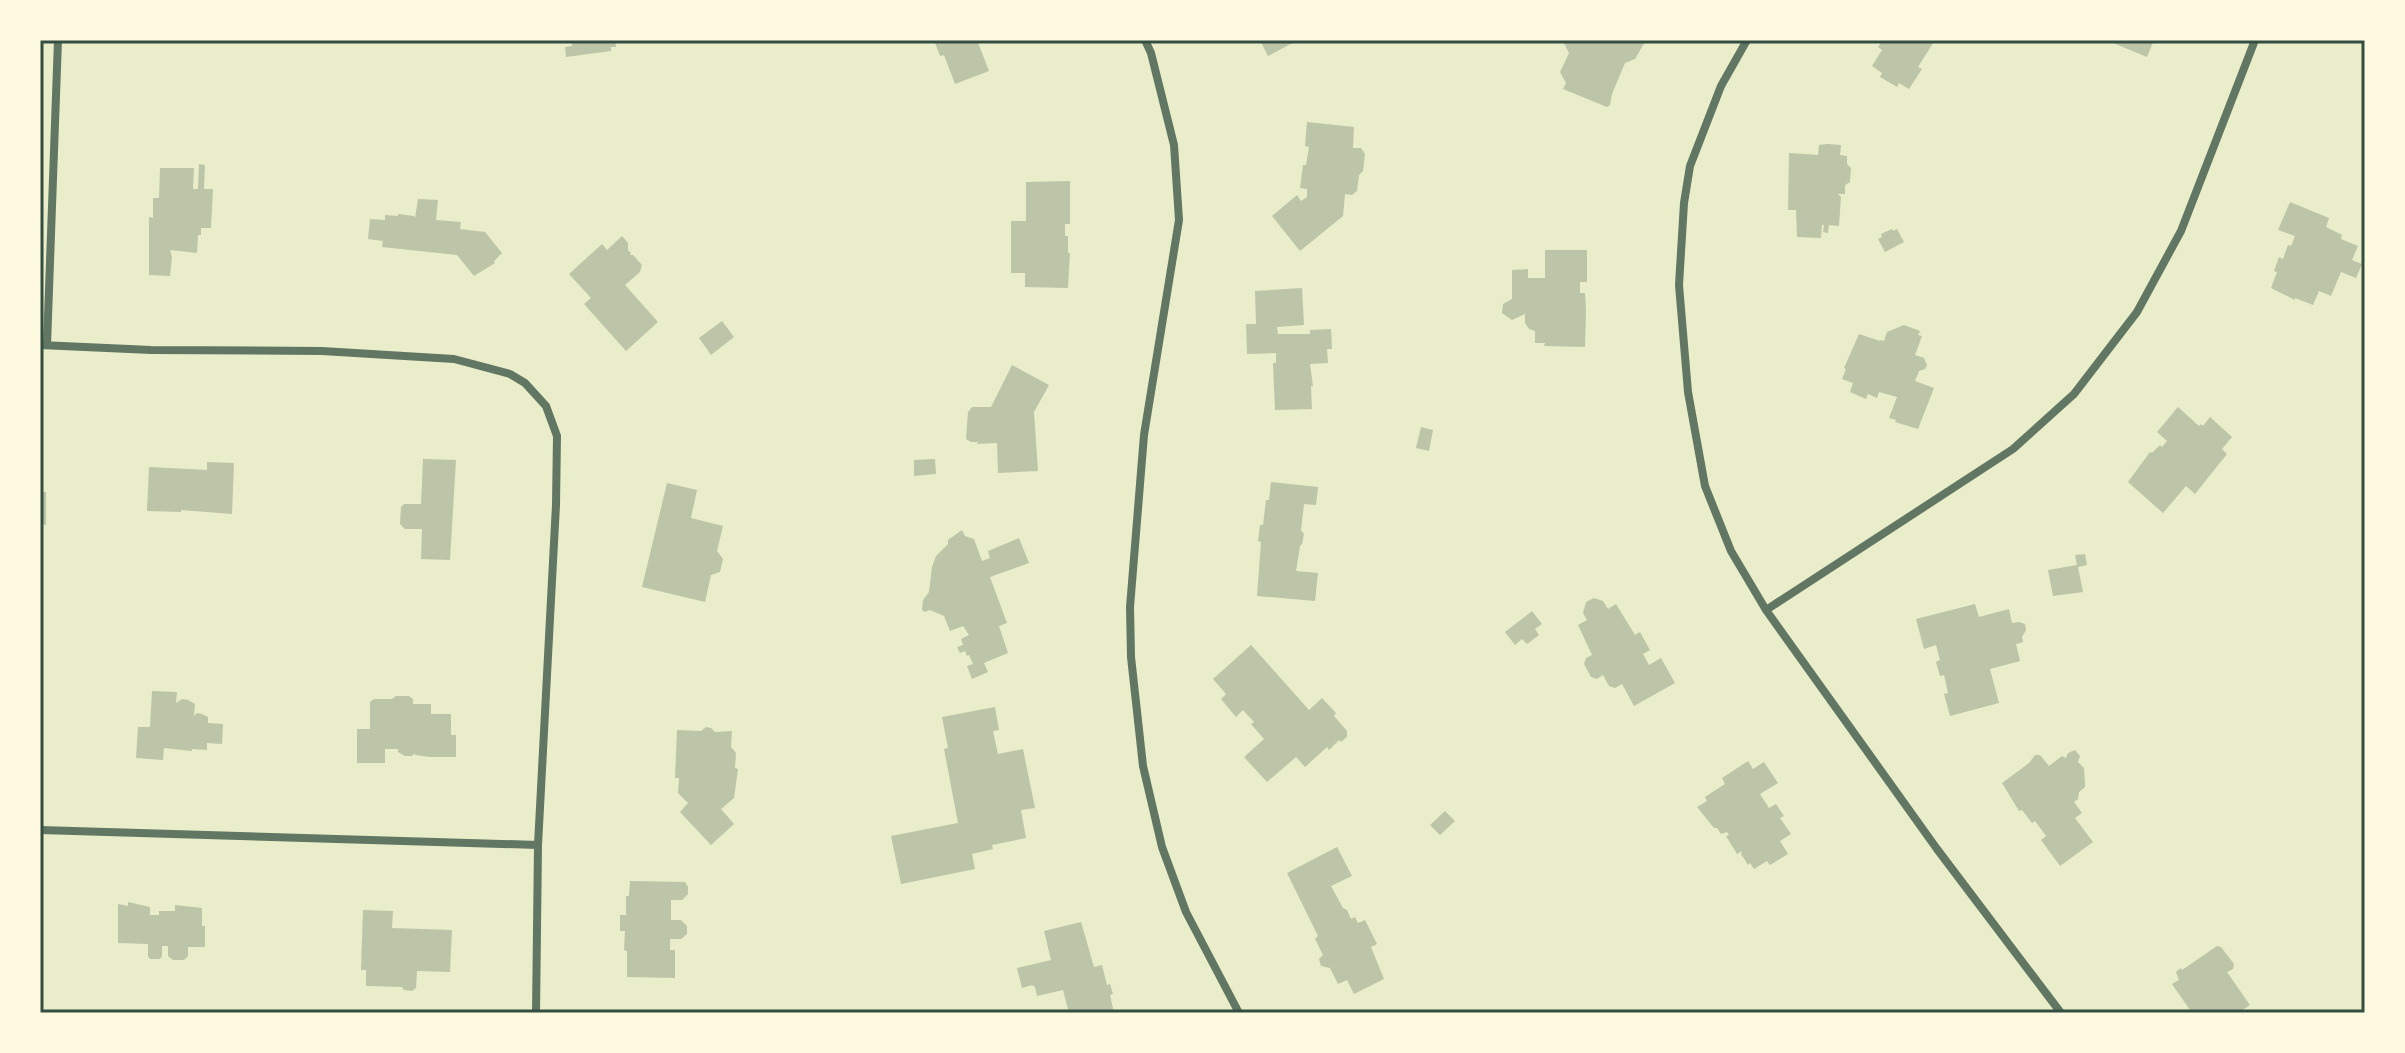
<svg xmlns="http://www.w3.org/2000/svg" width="2405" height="1053" viewBox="0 0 2405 1053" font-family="Montserrat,sans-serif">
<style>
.building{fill:#bcc5a7}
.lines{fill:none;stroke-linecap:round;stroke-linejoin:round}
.minor{stroke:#617663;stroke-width:8}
.neatline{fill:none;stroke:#344e41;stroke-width:3}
</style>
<rect width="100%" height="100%" fill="#e9edc9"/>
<!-- building -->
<path class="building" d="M571 40H615L616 47H611V51L566 57 565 47 572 46Z
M934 40H977L989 71 955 84 944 55 940 56Z
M1260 40H1298L1268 56Z
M1565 40H1646L1635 59 1625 63 1612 94 1610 105 1607 107 1563 89 1566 83 1560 72 1569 53 1564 43Z
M1883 40H1935L1918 67 1922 69 1909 89 1899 83 1897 87 1880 77 1882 73 1872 66 1882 50 1878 47Z
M2106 40H2154L2147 57Z
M1307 122 1354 127 1353 148H1361L1365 154 1363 171 1359 175 1357 191 1352 195 1345 194 1343 216 1300 251 1272 216 1297 195 1301 201 1307 197V189L1300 188 1303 165H1306L1309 147 1305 146Z
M1827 144 1841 145 1840 155 1847 156V164L1851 168 1850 182 1845 185V194H1838L1841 197 1839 226 1829 225 1828 233 1823 232 1824 225H1822L1821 238 1797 237 1796 210H1788L1789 153 1818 155 1819 145Z
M199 164 205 165 204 189H213L211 228H201V235H198L197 253 170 250 172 257 170 276 149 275V217L153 218V198H159L160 168H194L193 189H198Z
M1070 181V224H1065V236H1068V253H1070L1068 288 1025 287V273H1011V221H1026V182Z
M418 199 438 200 436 220 461 222 460 229 485 232 502 253 494 261 495 263 474 276 457 255 382 247 383 241 368 239 370 219 385 220V215L398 216V214L414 216 415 218Z
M2290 202 2329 218 2326 227 2342 235 2341 239 2358 246 2352 260 2362 264 2356 278 2341 272 2331 296 2319 291 2313 305 2295 298V300L2271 288 2277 272 2274 271 2279 257 2283 259 2288 245 2291 246 2295 236 2278 230Z
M1892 229 1893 231 1897 229 1904 242 1885 252 1878 239 1882 237 1881 234Z
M622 236 628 243V250L631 253 630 255H633L642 265 640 272 625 285 658 322 626 351 584 304 591 298 569 274 602 244 607 250Z
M1545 250H1587V282H1580V293H1585L1586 310 1585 347 1544 346 1545 343H1535V331L1529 329 1525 323V314L1512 320 1502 313 1503 304 1512 299V270L1528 269V278H1545Z
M1302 288 1304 325 1277 327 1278 334H1310V330L1331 329 1332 349H1327L1328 363 1310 364 1313 386H1311L1312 409 1275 410 1273 363H1276V353L1247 354 1246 324H1256L1255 291Z
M722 321 734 337 711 355 699 338Z
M1904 325 1920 331 1918 335 1922 336 1915 355 1924 358 1927 365 1925 369 1919 371 1915 381 1934 388 1918 429 1895 422 1896 420 1889 418 1897 397 1879 392 1877 398 1868 394 1866 399 1850 392 1853 383 1842 379 1846 369 1844 368 1859 334 1880 341V340L1884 341 1887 332Z
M1012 365 1049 385 1034 412 1038 471 998 473 997 443 977 444 978 442H971L966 439 968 412 972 407H991Z
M2178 407 2199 426 2201 424 2203 426 2210 417 2232 437 2222 449 2227 454 2195 494 2186 486 2163 513 2128 482 2150 452 2152 453 2160 445 2162 447 2167 441 2157 432Z
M1421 427 1433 430 1429 451 1416 448Z
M423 459 456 460 450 560 421 559 422 529H405L400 524 401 507 404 504H421Z
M935 459 936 474 914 476V460Z
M207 462 234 463 232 514 181 510V512L147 511 149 467 207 470Z
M1271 482 1318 487 1316 505 1304 504 1301 530 1304 534 1302 544 1300 546 1296 571 1318 573 1315 601 1257 596 1261 542 1258 541 1260 525H1263L1266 500H1269Z
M667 483 697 490 691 518 723 526 717 551 723 559 720 572 711 575 705 602 642 587Z
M40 492H46V525L40 524Z
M962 530 965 536 974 539 982 561 990 558 988 551 1019 538 1029 563 990 577 1007 623 999 626 1008 653 984 663 988 672 972 679 967 666 973 664 969 655 967 656 965 651 960 653 957 647 963 645 961 639 969 635 963 626 950 631 944 616 930 610 925 612 922 610 923 600 929 592 932 567 936 556 948 544V540Z
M2085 554 2087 565 2078 567 2083 592 2053 596 2048 570 2077 565 2075 555Z
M1594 598 1603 601 1608 609 1616 604 1635 635 1640 632 1650 650 1643 654 1649 665 1661 658 1675 683 1634 706 1622 684 1615 688 1609 686 1603 675 1597 679 1591 677 1584 664 1586 658 1592 655 1578 625 1587 620 1583 613 1586 602Z
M1975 604 1979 617 2009 609 2012 623 2019 622 2025 624 2026 630 2022 637 2023 642 2016 644 2020 661 1990 669 1999 703 1950 716 1944 694 1948 693 1944 675 1940 676 1936 662 1940 660 1936 645 1924 649 1916 619Z
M1532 611 1542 624 1535 629 1539 635 1527 644 1522 639 1515 645 1505 632Z
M1251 645 1309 710 1322 698 1336 713 1334 716 1347 731V737L1341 742 1339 740 1329 750 1327 747 1305 767 1296 757 1267 782 1244 757 1264 739 1251 724 1254 722 1243 710 1236 717 1221 699 1226 694 1213 679Z
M152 691 177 692 176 703 182 699 188 700 195 704 194 716 197 713 202 714 208 717V723L223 724 222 744 207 743V750L192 749V751L164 748 163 760 136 758 138 727H150Z
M396 696H409L413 699V704H431V714H451V735H456V757H430L415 755V753L412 756H405L398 752V749H385V763H357V729H370V702L374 699H392Z
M995 707 999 730 993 731 998 754 1023 749 1035 808 1021 810 1026 838 992 845 993 849 972 854 975 869 901 884 891 836 958 823 944 749 948 748 942 717Z
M706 727 711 728 715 732 732 731 731 747 736 753 735 768 738 769 734 798 721 809 734 824 711 845 680 812 688 803 678 793 679 778H675L677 730 701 731Z
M2075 750 2080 756 2078 762 2084 768 2085 783V787L2079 792 2078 799 2074 802 2082 813 2075 818 2093 842 2060 866 2041 840 2046 836 2035 821 2032 823 2022 810 2019 811 2002 783 2029 763 2035 755H2040L2049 766 2062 756 2066 758 2068 753Z
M1748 761 1753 769 1764 762 1778 783 1760 794 1769 808 1776 804 1784 816 1780 818 1791 834 1780 841 1788 854 1770 865 1767 861 1754 869 1750 863 1748 865 1741 854 1742 851 1737 854 1726 836 1729 835 1727 832 1721 834 1717 828H1714L1697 807 1707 801 1705 797 1725 784 1722 778Z
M1445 811 1455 821 1440 835 1430 825Z
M1337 847 1352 876 1331 886 1343 908 1347 910 1351 919 1355 917 1358 923 1365 920 1377 944 1371 947 1384 979 1354 994 1347 980 1338 984 1330 968 1321 966 1319 959 1323 955 1315 939 1318 936 1287 873Z
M630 881 685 882 688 887V894L682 900H671V920H681L687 926V934L681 939H670V950H675V978L627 977V951L624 950 625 931H620V915H626V896H629Z
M128 902 150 907V915H159V911H175V905L202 908V926H205V947H188V956L184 960H173L168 956V946H162V957L159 959H150L148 956V944L118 943V904L128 906Z
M363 910 393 911 392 928 452 930 450 972 417 971 416 988 412 991 404 990 402 987 366 986V970H361Z
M1081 922 1094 967 1102 965 1107 985 1110 984 1113 994 1110 995 1114 1013H1069L1063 990 1037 996 1035 987 1032 985 1022 988 1017 968 1051 960 1044 931Z
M2217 946 2221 947 2234 964 2233 969 2227 972 2250 1005 2238 1013H2192L2172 984 2179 980 2176 972 2181 968 2182 970Z"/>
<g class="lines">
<!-- minor -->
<path class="minor" d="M1145 40 1151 53 1174 145 1179 220 1144 435 1130 607 1131 657 1143 766 1162 847 1186 912 1239 1013
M1747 40 1721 86 1690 166 1684 203 1679 285 1688 392 1705 486 1731 551 1766 610 1937 849 2061 1013
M40 345 151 350 322 351 454 359 510 374 525 383 546 406 557 436 556 505 538 845 536 1013
M47 345 58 40
M1766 610 2013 449 2074 394 2137 312 2181 231 2255 40
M40 830 538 845"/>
</g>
<!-- border -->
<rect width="2405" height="1053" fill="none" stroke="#fefae0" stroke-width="84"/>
<rect x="42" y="42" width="2321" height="969" class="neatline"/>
</svg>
